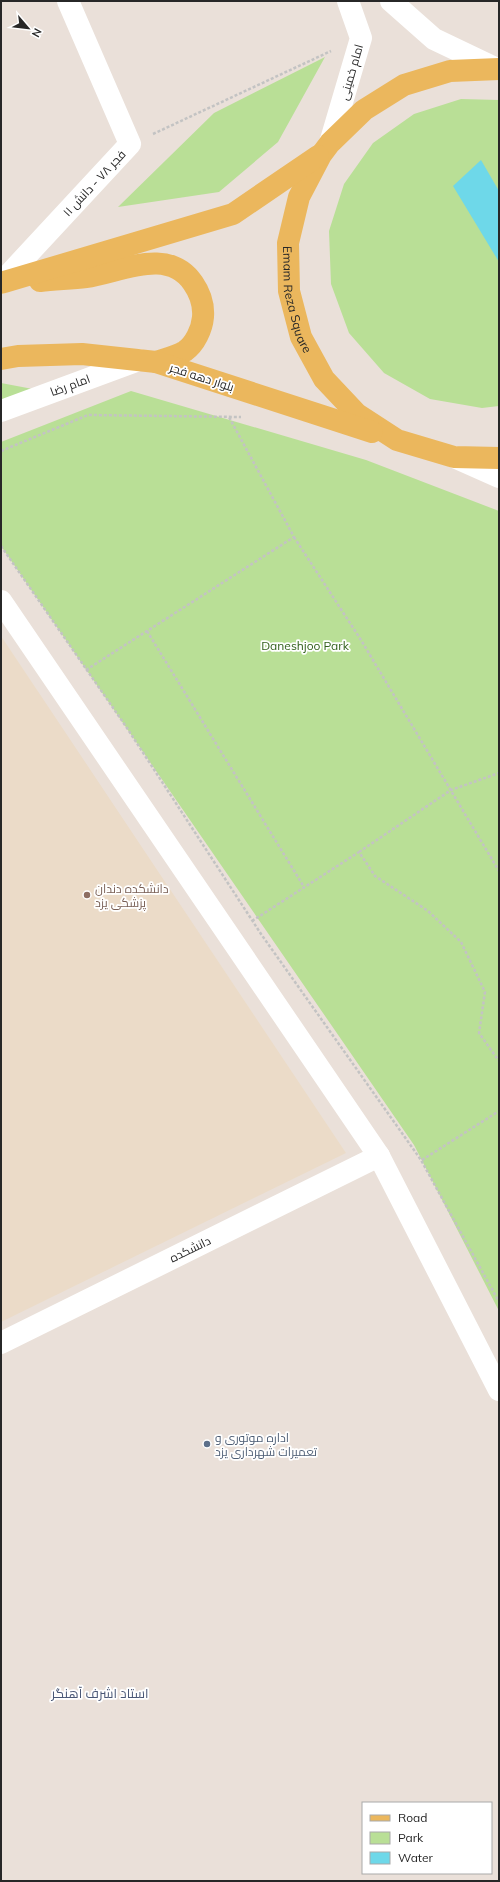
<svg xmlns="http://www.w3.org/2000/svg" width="500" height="1882" viewBox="0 0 500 1882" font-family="Mulish,Cairo,sans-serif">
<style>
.education{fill:#ebdbc8}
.green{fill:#b9df96}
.water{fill:#6ed8e9}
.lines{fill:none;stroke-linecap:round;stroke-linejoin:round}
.path{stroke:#c3c3c3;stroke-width:2.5;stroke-dasharray:3 2;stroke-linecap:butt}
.street{stroke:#fff;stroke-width:22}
.secondary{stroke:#fff;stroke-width:22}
.primary{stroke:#ebb75d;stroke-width:22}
.education-dot{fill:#8d6e63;stroke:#fff;stroke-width:1.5}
.service-dot{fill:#5c6f8a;stroke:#fff;stroke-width:1.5}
.labels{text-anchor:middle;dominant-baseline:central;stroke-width:3.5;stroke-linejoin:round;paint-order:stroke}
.street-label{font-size:12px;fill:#272727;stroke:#fff}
.park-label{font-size:12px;fill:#32601b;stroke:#fff}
.education-label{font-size:12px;fill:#785e54;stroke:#fff;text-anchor:start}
.service-label{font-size:12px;fill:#4e5e75;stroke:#fff;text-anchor:start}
.neighbourhood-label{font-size:13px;fill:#4a5776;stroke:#fff}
</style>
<rect width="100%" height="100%" fill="#eae0d9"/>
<!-- education -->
<path class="education" d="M1 636 346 1153 1 1322Z"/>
<!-- green -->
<path class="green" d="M325 57 278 142 219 192 118 207 214 113Z
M461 99 499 100V406L482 408 430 399 384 373 349 333 331 284 329 231 344 184 373 143 414 114Z
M1 383 38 390 1 401Z
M131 391 366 460 499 511V1311L414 1145 1 546V442Z"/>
<!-- water -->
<path class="water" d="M481 160 499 191V262L453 186Z"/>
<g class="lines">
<!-- path -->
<path class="path" d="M153 134 331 51
M1 451 88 415 241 417
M294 537 361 640 499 871
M1 546 127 728 261 934 421 1160 499 1302
M147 631 304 887
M86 670 294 537 229 417
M359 852 451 790 499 773
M252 921 359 852 375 876 428 911 461 942 485 992 479 1033 499 1061
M422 1160 499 1111"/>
<!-- street -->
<path class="street" d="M1 283 130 144 68 1
M1 1343 379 1156"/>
<!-- secondary -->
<path class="secondary" d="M391 1 434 39 497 69
M330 143 361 38 348 1
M1 411 139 360
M454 457 499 477
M1 601 379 1156 499 1390"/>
<!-- primary -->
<g class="primary">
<path id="s1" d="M499 69 450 71 404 85 364 110 330 143 321 155 299 197 288 243 289 291 301 337 324 379 357 414 397 440 454 457 499 458"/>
<path d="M40 281C55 279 71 279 86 277 121 272 168 246 193 283 200 293 204 304 203 317 202 329 195 344 185 351 177 356 165 359 156 362"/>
<path d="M1 283 233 214 318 156"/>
<path d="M1 359 18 356 82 354 156 362 372 432"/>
</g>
</g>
<!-- markers -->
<circle class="education-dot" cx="87" cy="895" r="4"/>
<circle class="service-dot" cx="207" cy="1444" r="4"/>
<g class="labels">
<!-- street labels -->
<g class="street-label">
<text transform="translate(351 72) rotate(-74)">امام خمینی</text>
<text transform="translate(94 183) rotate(-47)">فجر ۷۸ - دانش ۱۱</text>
<text stroke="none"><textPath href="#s1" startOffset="359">Emam Reza Square</textPath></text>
<text transform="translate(202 377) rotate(18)">بلوار دهه فجر</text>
<text transform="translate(70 385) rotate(-20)">امام رضا</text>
<text transform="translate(190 1249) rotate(-26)">دانشکده</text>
</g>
<!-- park labels -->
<g class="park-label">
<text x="305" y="645">Daneshjoo Park</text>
</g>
<!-- education labels -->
<g class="education-label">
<text x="95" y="888">دانشکده دندان<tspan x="95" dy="14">پزشکی یزد</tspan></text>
</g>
<!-- service labels -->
<g class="service-label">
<text x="215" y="1437">اداره موتوری و<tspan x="215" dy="14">تعمیرات شهرداری یزد</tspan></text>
</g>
<!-- neighbourhood labels -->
<g class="neighbourhood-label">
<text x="100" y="1693">استاد اشرف آهنگر</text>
</g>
</g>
<!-- border -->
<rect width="500" height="1882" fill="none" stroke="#272727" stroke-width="4"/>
<!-- legend -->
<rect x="362" y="1802" width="130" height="72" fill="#ffffff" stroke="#a9a9a9"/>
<rect x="370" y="1815" width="20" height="6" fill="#ebb75d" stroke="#a9a9a9"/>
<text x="398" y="1822" font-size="12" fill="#272727">Road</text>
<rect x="370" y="1832" width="20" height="12" fill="#b9df96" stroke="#a9a9a9"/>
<text x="398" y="1842" font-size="12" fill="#272727">Park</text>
<rect x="370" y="1852" width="20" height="12" fill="#6ed8e9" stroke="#a9a9a9"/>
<text x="398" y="1862" font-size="12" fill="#272727">Water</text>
<!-- north arrow -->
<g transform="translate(28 28) rotate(118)" stroke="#ffffff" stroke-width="3" paint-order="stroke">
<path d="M0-3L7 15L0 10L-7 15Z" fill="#272727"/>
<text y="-6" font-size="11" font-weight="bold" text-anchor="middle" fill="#272727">N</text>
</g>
</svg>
